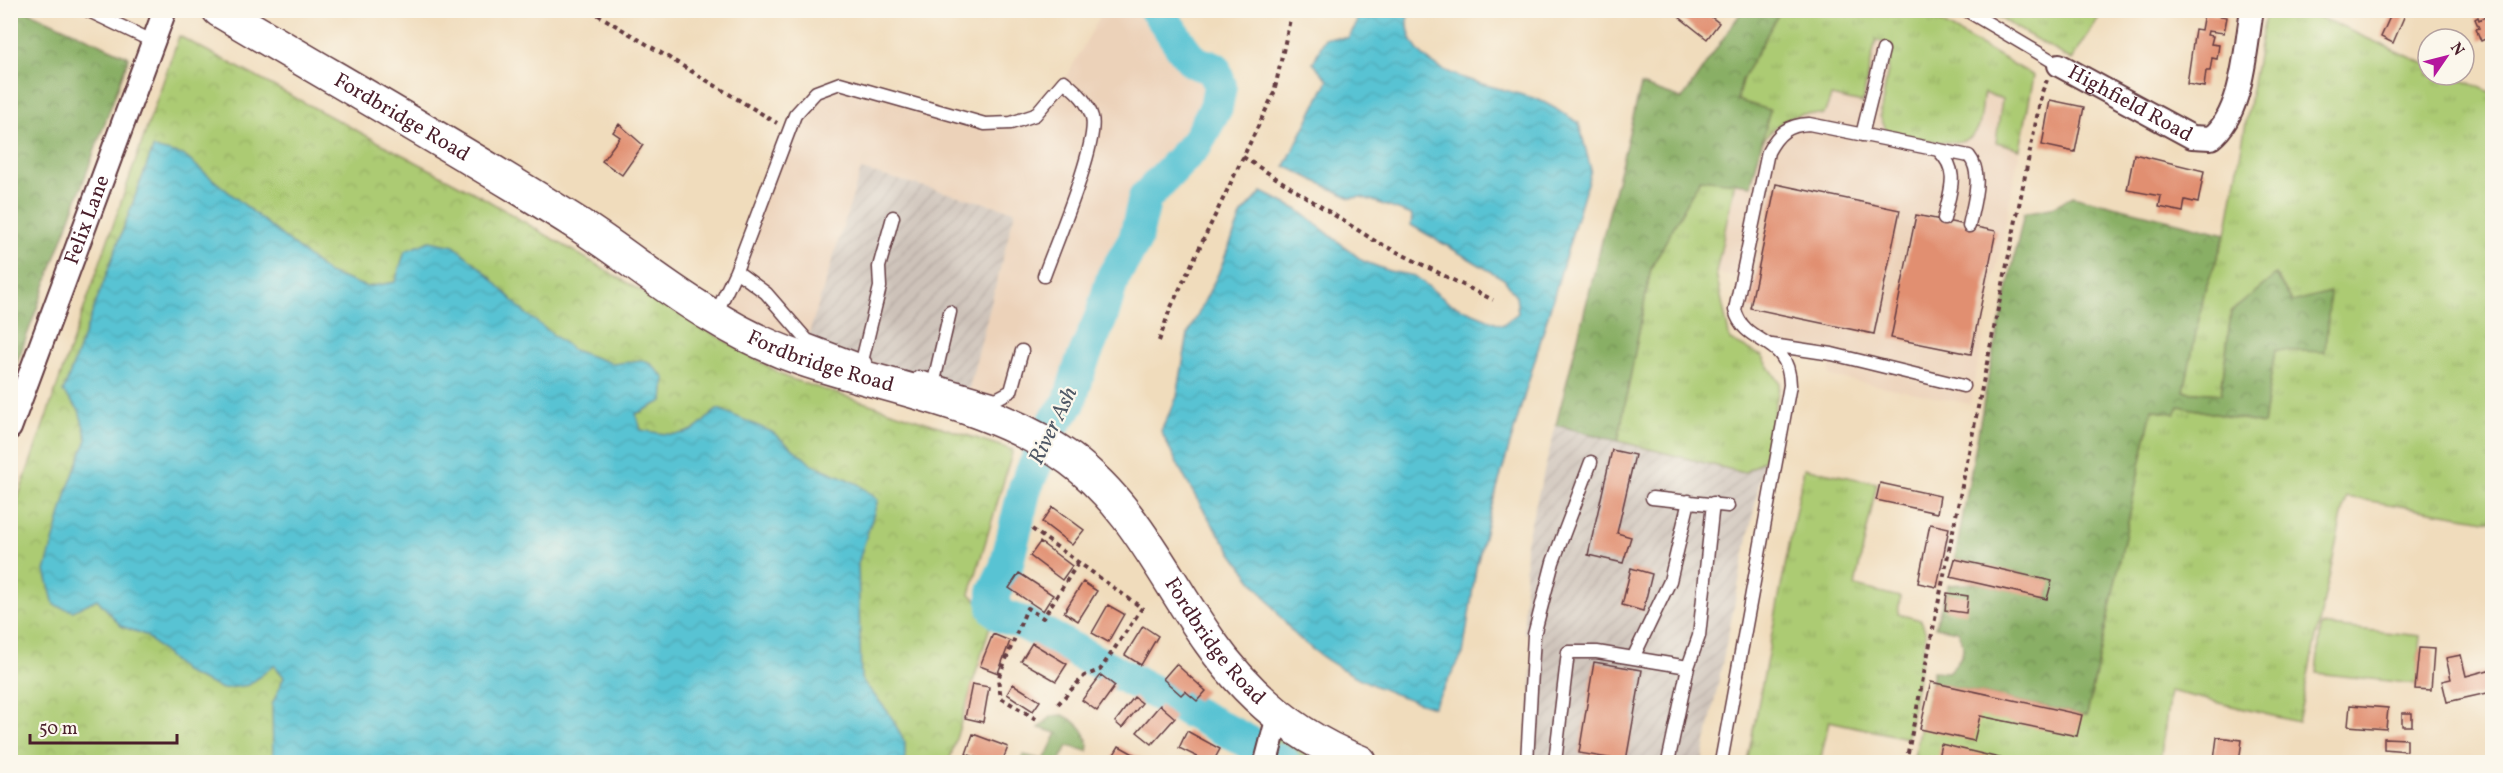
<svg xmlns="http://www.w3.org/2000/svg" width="2503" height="773" viewBox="0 0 2503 773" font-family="Vollkorn,serif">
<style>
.built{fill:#ecd2b9}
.industrial{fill:url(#industrial-furrows)}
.grass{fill:url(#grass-tufts);stroke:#7b754f;stroke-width:1.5}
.forest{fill:url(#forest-crowns);stroke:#6a6748;stroke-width:1.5}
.park{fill:url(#park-crowns);stroke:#7b754f;stroke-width:1.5}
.garden{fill:#accb73;stroke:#7b754f;stroke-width:1.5}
.water{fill:url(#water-waves);stroke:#52717f;stroke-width:1.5}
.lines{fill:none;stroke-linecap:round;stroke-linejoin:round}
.river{stroke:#59c3d3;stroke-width:34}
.building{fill:#e18f71}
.lane-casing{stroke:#633b41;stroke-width:15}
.street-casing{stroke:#633b41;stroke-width:26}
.secondary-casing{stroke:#633b41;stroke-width:36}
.path{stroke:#633b41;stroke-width:4;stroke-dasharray:4.5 4.5;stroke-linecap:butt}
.lane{stroke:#fff;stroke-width:12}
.street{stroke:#fff;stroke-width:22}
.secondary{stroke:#fff;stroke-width:33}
.labels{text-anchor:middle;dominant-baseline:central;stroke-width:4.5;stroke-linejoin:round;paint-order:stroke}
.street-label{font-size:21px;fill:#4a1f2b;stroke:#fbf7ec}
.water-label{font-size:22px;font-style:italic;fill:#4f5866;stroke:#fbf7ec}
</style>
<defs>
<pattern id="industrial-furrows" width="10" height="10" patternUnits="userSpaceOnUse" patternTransform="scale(1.5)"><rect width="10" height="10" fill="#cdc2b9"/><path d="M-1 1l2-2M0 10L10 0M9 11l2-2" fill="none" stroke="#b2a69f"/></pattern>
<pattern id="grass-tufts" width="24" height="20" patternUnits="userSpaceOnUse" patternTransform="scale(1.5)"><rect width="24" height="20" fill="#accb73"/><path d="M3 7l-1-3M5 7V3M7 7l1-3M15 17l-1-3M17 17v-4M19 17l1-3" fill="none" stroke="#96ae64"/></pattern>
<pattern id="forest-crowns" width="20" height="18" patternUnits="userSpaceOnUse" patternTransform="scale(1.5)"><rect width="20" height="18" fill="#89af65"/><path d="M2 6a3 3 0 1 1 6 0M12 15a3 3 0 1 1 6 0" fill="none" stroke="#728e53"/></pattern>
<pattern id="park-crowns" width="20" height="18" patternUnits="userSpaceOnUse" patternTransform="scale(1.5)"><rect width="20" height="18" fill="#accb73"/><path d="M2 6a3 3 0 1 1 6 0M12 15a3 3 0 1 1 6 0" fill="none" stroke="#96ae64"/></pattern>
<pattern id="water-waves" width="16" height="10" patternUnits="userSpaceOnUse" patternTransform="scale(1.5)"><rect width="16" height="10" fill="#59c3d3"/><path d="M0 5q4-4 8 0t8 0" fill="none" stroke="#4fa7b5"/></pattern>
</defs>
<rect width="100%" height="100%" fill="#fbf7ec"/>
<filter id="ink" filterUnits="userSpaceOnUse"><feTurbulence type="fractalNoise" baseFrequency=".0167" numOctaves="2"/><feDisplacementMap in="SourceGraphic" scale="12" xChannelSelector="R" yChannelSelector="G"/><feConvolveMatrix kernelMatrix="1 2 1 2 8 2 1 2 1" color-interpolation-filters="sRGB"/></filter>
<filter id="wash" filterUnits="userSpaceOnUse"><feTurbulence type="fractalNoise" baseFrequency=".008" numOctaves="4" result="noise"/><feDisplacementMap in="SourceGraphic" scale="24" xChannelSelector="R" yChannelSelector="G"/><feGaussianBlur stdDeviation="1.35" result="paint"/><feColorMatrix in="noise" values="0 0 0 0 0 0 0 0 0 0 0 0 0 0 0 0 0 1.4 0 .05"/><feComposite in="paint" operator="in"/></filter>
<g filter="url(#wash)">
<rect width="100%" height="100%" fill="#f0dcbc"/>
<!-- built -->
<path class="built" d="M1103 11H1156L1170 25 1181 45 1195 62 1214 68 1220 86 1216 107 1196 144 1145 198 1135 240 1113 277 1102 315 1081 364 1069 403 1055 421 1045 444 967 396 1015 212 807 340 800 358 714 317 795 115 816 92 840 83 985 124 1035 115 1064 81Z
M1876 40 1892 46 1880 116 1977 130 1983 92 2003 99 1996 142 2020 149 1970 404 1829 376 1831 354 1771 345 1738 321 1741 279 1716 273 1735 182 1751 185 1762 142 1772 128 1785 118 1798 114 1816 113Z"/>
<!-- industrial -->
<path class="industrial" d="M861 170 1015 211 967 396 807 340Z
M1556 425 1744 473 1764 460 1702 762H1528L1533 635 1524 633 1526 542Z"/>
<!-- grass -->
<path class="grass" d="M1780 11H1921L2034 76 2020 149 1996 142 2002 99 1984 93C1981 103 1983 120 1977 130 1965 154 1909 136 1887 132L1880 116 1892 46 1876 40 1862 103 1831 96 1824 115C1796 109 1778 120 1762 142L1737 100 1742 80Z
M1987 11H2103L2072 60Z
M2266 11H2305L2428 65V75H2450L2492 93V521L2346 497 2298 722 2170 691 2160 762H1913L1931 682 2087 715 2152 409 2175 414 2179 406 2263 424 2275 350 2292 302 2283 286 2231 312 2221 394 2183 391 2205 290 2226 234Z
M1700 179 1735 182 1716 273 1730 340 1762 356 1780 383 1764 460 1744 473 1618 441 1651 268Z
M1804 468 1877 483 1855 586 1900 597 1898 614 1921 620 1926 633 1907 738 1829 721 1820 762H1747Z"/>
<!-- forest -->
<path class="forest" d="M25 10 129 57 11 379 10 11Z
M1742 11H1780L1742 80 1737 100 1770 110 1751 185 1700 179 1651 268 1618 441 1556 425 1641 85 1682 99Z
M2073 196 2226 234 2205 290 2184 391 2221 394 2231 312 2276 275 2292 302 2330 292 2325 352 2275 350 2263 424 2179 406 2175 414 2152 409 2087 715H2082L1931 682 1933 671 1948 672C1962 659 1968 650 1958 631L1935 627 1948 585 1977 583 2048 598 2051 581 1955 559 1989 373 2024 213 2051 208Z
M1063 715C1079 723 1089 732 1088 751L1068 746 1059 762H1020L1024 755 1044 760 1057 733 1039 728 1052 716Z
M1274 728 1345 762H1265Z"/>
<!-- park -->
<path class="park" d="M179 36 482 197 788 378 1013 450 970 594 993 616 949 762H11V518Z"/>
<!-- garden -->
<path class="garden" d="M2321 625 2420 636 2416 684 2316 673Z"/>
<!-- water -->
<path class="water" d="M1358 11H1409C1396 77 1498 84 1539 100 1553 106 1567 116 1579 123L1591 170 1492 505 1476 568 1463 654 1433 707C1386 693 1337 672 1300 639 1289 630 1280 616 1271 604 1228 552 1190 493 1161 431L1177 397 1188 334 1218 274 1242 214 1262 192 1298 210 1363 261 1389 271 1415 276 1449 303 1502 325 1518 313 1516 296 1504 279 1411 225 1412 215 1362 197 1350 198 1285 166 1328 80 1313 63 1325 38H1348L1356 25Z
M153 148 183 155 328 273 367 287 395 282 405 251 430 241 454 246 482 269 525 313 573 350 614 364 640 360 651 364 665 378 663 401 636 414 641 430C657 433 677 438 693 430 703 425 709 414 719 409L772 432 812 464 858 484 878 500 858 563 861 679 889 713 905 743V762H273L272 705 284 677 274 665 249 685 222 689 186 673 145 635 121 626 97 599 73 611 54 605 45 571 68 488 87 439 79 410 63 392Z"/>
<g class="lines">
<!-- river -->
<path class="river" d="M1156 10C1169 24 1183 53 1195 62 1200 65 1208 66 1214 68L1220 86 1216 107 1196 144 1145 198 1135 240 1113 277 1102 315 1081 364 1069 403 1055 421 1025 488 1006 567 994 592V608L1002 616 1023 623 1254 745
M1281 761 1283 762"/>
</g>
<g id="blocks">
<!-- building -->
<path class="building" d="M1682 10H1702L1719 23 1707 39 1678 16Z
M2393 10H2407L2393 43 2381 37Z
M2204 13 2227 17 2224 33 2208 31 2207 35 2213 36 2211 44 2219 45 2217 59 2212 58 2210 71H2206L2204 87 2187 84 2195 29 2201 30Z
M2478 17 2479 20 2485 17 2486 20 2492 17V36L2481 41 2476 29 2479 28 2475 19Z
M2050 100 2084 107 2075 152 2042 145Z
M619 124 643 145 622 175 602 161 620 137 613 132Z
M2134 154 2204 171 2198 203 2185 200 2183 212 2159 207 2161 196 2127 190Z
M1776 184 1900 210 1874 334 1750 308Z
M1916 215 1996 231 1971 354 1891 338Z
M1612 450 1635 455 1617 533 1631 537 1623 563 1588 555Z
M1880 483 1940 496 1937 513 1876 500Z
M1053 507 1084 530 1072 545 1042 522Z
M1930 524 1949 528 1937 587 1918 583Z
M1040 542 1072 566 1062 580 1030 556Z
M1955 559 2052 581 2047 599 1950 577Z
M1631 568 1652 574 1643 611 1622 605Z
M1019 573 1053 595 1043 611 1009 588Z
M1083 582 1097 591 1078 621 1064 612Z
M1947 593 1968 596 1966 613 1945 610Z
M1108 605 1124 614 1108 642 1092 633Z
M1143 626 1158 636 1141 665 1125 655Z
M993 634 1010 641 998 673 980 666Z
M1032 643 1067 664 1056 681 1021 661Z
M2419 648 2434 649 2431 690 2415 689Z
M2461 655 2466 676 2492 669V692L2447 702 2442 681 2451 679 2446 658Z
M1594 662 1642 670 1626 761 1579 753Z
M1176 664 1206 691 1197 701 1185 691 1181 695 1163 679Z
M1101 675 1115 686 1097 711 1082 700Z
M1931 682 2082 715 2077 736 1980 716 1974 741 1920 729Z
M972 684 989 687 983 722 965 718Z
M1013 684 1040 701 1033 711 1007 694Z
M1134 697 1142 703 1122 728 1115 722Z
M1160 705 1175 718 1152 744 1137 732Z
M2350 705 2388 708 2386 729 2348 726Z
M2402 713H2412V726H2402Z
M1187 731 1220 749 1213 762H1208L1179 748Z
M973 734 1008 747 1002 762H990L966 754Z
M2217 737 2242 740 2239 762 2214 760Z
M2384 738 2407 739V751L2384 749Z
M1941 744 2016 762H1937Z
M1119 746 1146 761 1145 762 1110 761Z"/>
</g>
</g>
<g filter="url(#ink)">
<use href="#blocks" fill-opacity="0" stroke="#633b41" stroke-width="1.5"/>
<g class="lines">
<defs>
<path id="lane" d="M87 10 152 41
M1966 10 2059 65
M1862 135 1883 50
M1939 151C1961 172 1949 193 1944 219
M736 271 766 293 807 340 865 362
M715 316 736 271 795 115 816 92 840 83 985 124 1011 123 1035 115 1064 81C1077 92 1087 100 1092 117 1099 143 1055 245 1044 276
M1772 345 1832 354 1963 386
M862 361 880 287 879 267 893 217
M919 377 934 381 950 312
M941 383 996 399 1011 391 1022 351
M1652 498 1728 506
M1633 658 1670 581 1689 501
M1527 762 1534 635 1553 562 1591 462
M1555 762 1568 652H1597L1688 667
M1668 762 1688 667 1699 636 1713 503
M1721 762 1790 385C1789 334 1745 348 1735 310L1768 152C1778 133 1788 125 1809 124L1969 156C1984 174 1973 204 1969 226"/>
<g id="street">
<path id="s1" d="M2059 65 2192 137 2211 138C2243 113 2245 50 2252 10"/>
<path id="s2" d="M10 428 165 10"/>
<path d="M1266 762 1278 716"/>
</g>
<g id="secondary">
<path id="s3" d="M219 10C340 82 463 151 581 226 626 255 667 290 714 317 740 333 773 349 802 359 894 390 990 402 1070 459 1134 506 1165 579 1210 642 1248 696 1298 738 1360 762"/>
</g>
</defs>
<!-- lane casing -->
<use href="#lane" class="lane-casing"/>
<!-- street casing -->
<use href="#street" class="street-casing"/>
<!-- secondary casing -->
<use href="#secondary" class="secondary-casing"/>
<!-- path -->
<path class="path" d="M590 10 777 123
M1243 157 1375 241 1493 300
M1159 341 1170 309 1274 93 1292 10
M1032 529 1142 608 1100 670 1084 676 1058 704
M1036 719 1001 698 998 679 1027 608 1043 618 1078 563
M1906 762 2042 92 2047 80"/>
<!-- lane -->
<use href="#lane" class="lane"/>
<!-- street -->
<use href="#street" class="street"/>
<!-- secondary -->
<use href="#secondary" class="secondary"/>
</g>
</g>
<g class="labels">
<!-- street labels -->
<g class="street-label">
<text stroke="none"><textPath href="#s1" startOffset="81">Highfield Road</textPath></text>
<text stroke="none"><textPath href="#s3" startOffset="212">Fordbridge Road</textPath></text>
<text stroke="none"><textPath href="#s2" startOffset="222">Felix Lane</textPath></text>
<text stroke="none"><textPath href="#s3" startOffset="699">Fordbridge Road</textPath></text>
<text stroke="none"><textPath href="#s3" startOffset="1202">Fordbridge Road</textPath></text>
</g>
<!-- water labels -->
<g class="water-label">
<text transform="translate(1054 426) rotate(-64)">River Ash</text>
</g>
</g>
<!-- margin -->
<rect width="2503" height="773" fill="none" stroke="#fbf7ec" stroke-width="36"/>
<!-- north arrow -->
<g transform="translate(2446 57) rotate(55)"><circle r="28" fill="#fbf7ec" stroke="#b4a19f" stroke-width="1.5"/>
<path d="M0-4.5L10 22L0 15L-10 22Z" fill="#b5179e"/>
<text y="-9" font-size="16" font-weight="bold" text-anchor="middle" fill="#4a1f2b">N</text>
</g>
<!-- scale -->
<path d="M30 734v9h147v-9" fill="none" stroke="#4a1f2b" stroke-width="3"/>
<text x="39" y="734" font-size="18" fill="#4a1f2b" stroke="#fbf7ec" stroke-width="4.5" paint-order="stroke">50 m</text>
</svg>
